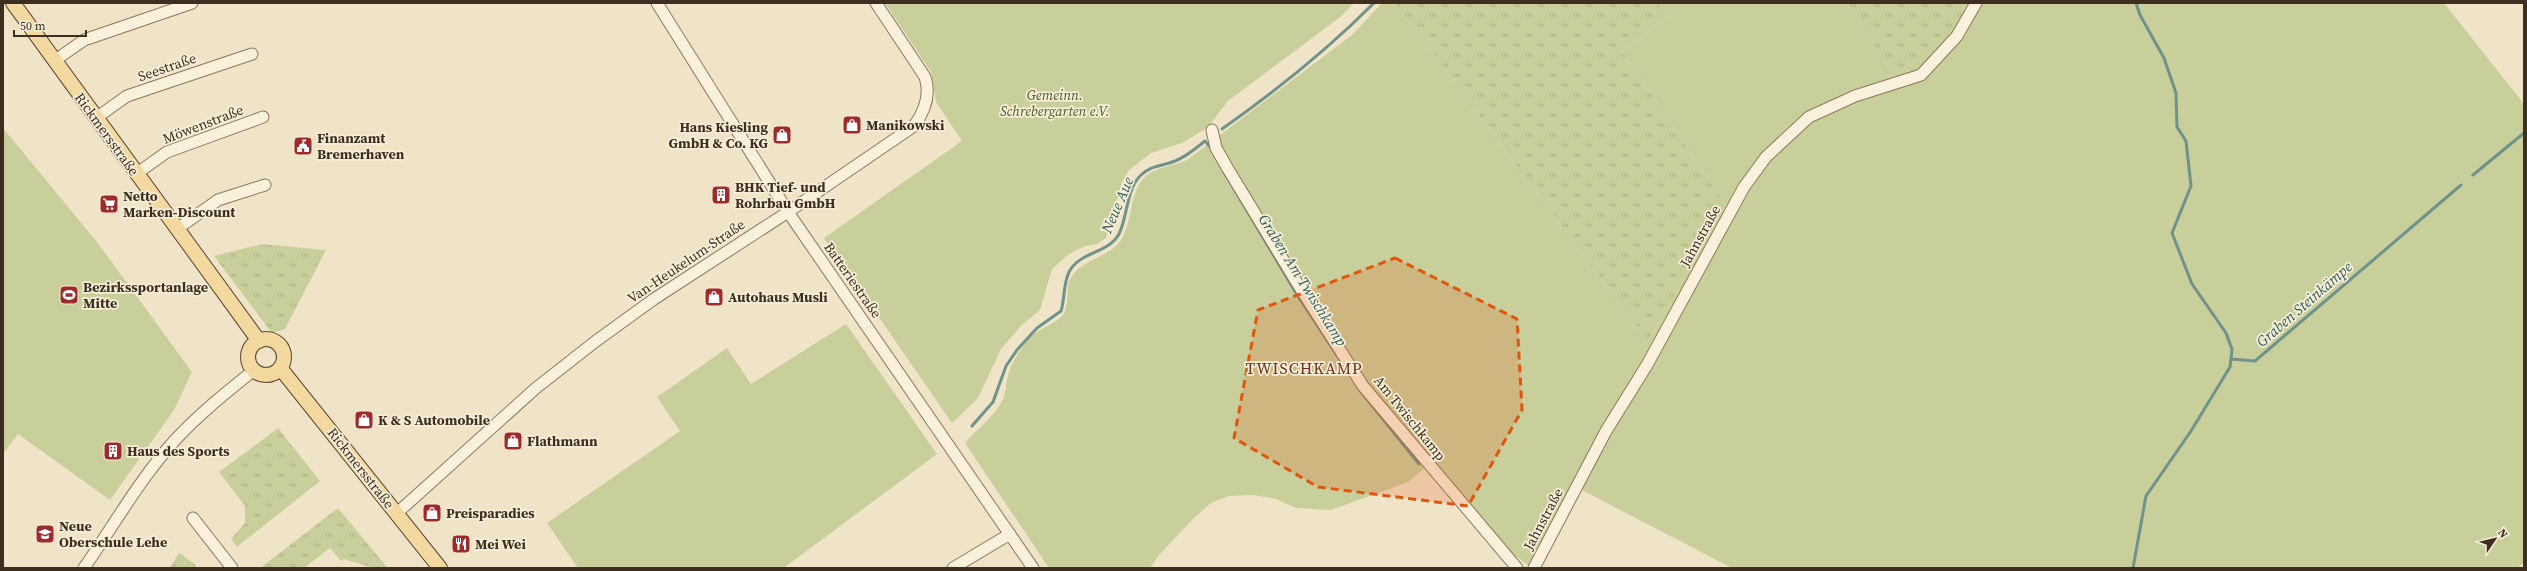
<svg xmlns="http://www.w3.org/2000/svg" width="2527" height="571" viewBox="0 0 2527 571" font-family="'Source Serif 4',serif">
<style>
.grass{fill:url(#grass-tufts)}
.garden{fill:#c9cf9b}
.lines{fill:none;stroke-linecap:round;stroke-linejoin:round}
.stream{stroke:#6f938a;stroke-width:3}
.minor-casing{stroke:#8d765c;stroke-width:13}
.major-casing{stroke:#5b4430;stroke-width:16}
.minor{stroke:#faf1dc;stroke-width:11}
.major{stroke:#f3d9a0;stroke-width:14}
.marked{fill:#df570d;fill-opacity:0.2;stroke:#df570d;stroke-width:3;stroke-dasharray:8 5;stroke-linejoin:round}
.labels{text-anchor:middle;dominant-baseline:central;stroke-width:3.5;stroke-linejoin:round;paint-order:stroke}
.street-label{font-size:14px;fill:#3d2e20;stroke:#f7eed8}
.park-label{font-size:14px;font-style:italic;fill:#4d5a26;stroke:#f7eed8}
.poi-label{font-size:14px;font-weight:bold;fill:#3d2e20;stroke:#f7eed8;text-anchor:start}
.water-label{font-size:15px;font-style:italic;fill:#2f5d5a;stroke:#f7eed8}
.quarter-label{font-size:16px;letter-spacing:1px;fill:#6b2e1e;stroke:#f7eed8}
</style>
<defs>
<pattern id="grass-tufts" width="24" height="20" patternUnits="userSpaceOnUse"><rect width="24" height="20" fill="#c9cf9b"/><path d="M3 7l-1-3M5 7V3M7 7l1-3M15 17l-1-3M17 17v-4M19 17l1-3" fill="none" stroke="#aeb285"/></pattern>
</defs>
<rect width="100%" height="100%" fill="#f0e4c8"/>
<!-- grass -->
<path class="grass" d="M1395 3H1658L1669 16 1622 51 1726 205 1648 342Z
M1847 3H1965L1968 8 1936 53 1918 72 1896 79Z
M262 244 326 250 285 329 272 333 214 256Z
M278 428 320 481 237 547 231 539 245 523V506L219 472Z
M338 508 387 567 373 568 344 559 341 561 330 548 304 568H260Z
M179 553 196 565 194 568H170Z"/>
<!-- garden -->
<path class="garden" d="M885 3H1354L1339 18 1228 101 1208 127 1184 142 1151 153 1129 170 1122 182 1106 238 1097 244 1085 246 1069 254 1052 269 1040 310 1021 326 1001 349 978 398 952 423 824 238 962 141 936 102 931 72Z
M1382 3H1395L1648 342 1726 205 1622 51 1669 16 1658 3H1847L1896 79 1918 72 1936 53 1968 8 1965 3H2444L2524 104V563L2517 568H1732L1572 485 1529 566 1508 550 1432 462 1408 482 1331 510 1296 508 1276 499 1253 495 1229 496 1211 503 1192 520 1160 554 1150 568H1049L965 443C977 429 995 416 1003 399 1006 393 1006 383 1008 376 1011 362 1021 348 1031 337 1039 328 1058 323 1063 315 1071 302 1064 286 1072 276 1084 259 1106 258 1119 243 1135 223 1127 187 1150 173 1161 166 1175 166 1187 160L1352 35Z
M3 128 97 242 192 372 174 410 110 500 18 434 3 454Z
M846 324 937 454 785 567 578 568 547 523 680 431 657 397 727 348 751 384Z"/>
<g class="lines">
<!-- stream -->
<path class="stream" d="M2136 3 2140 15 2164 58 2176 93 2177 127 2186 141 2191 186 2172 233 2192 284 2226 333 2232 349 2231 359 2255 361 2461 185
M1222 129C1276 91 1328 49 1374 3
M1224 172 1296 293 1344 366
M2473 175 2524 133
M1359 389 1419 464
M972 426 993 402 1006 366 1017 350 1037 328 1061 311C1065 298 1063 285 1069 272 1080 251 1108 254 1119 234 1128 216 1126 189 1141 175 1151 165 1163 166 1175 161 1186 157 1196 148 1205 141L1212 149
M2133 568 2146 496 2191 431 2230 367 2231 359"/>
<defs>
<path id="minor" d="M657 3 788 212 1033 568
M54 61 84 40 192 3
M96 118 127 96 252 54
M1212 130 1216 148 1228 169 1299 286 1363 386 1517 568
M136 174 167 152 263 117
M177 229 218 200 265 185
M397 513 536 388 596 341 654 299 788 212 914 126C925 111 931 95 925 77L876 3
M193 518 232 568
M84 568C114 525 141 477 176 439 200 413 227 392 254 370
M953 568 1010 534
M1534 568 1606 431 1647 365 1744 187 1766 157 1809 117 1855 96 1921 75 1957 36 1976 3"/>
<path id="major" d="M13 3 259 341
M248 357a18 18 0 1 1 36 0a18 18 0 1 1-36 0Z
M281 369 440 568"/>
</defs>
<!-- minor casing -->
<use href="#minor" class="minor-casing"/>
<!-- major casing -->
<use href="#major" class="major-casing"/>
<!-- minor -->
<use href="#minor" class="minor"/>
<!-- major -->
<use href="#major" class="major"/>
</g>
<!-- marked area -->
<path class="marked" d="M1395 258 1517 319 1522 410 1468 506 1318 487 1234 438 1258 310Z"/>
<!-- icons -->
<defs>
<symbol id="shop-square" viewBox="-11 -11 22 22"><rect x="-9" y="-9" width="18" height="18" rx="4" fill="#9e2a2b" stroke="#f7eed8"/><path d="M-5-2.5h2.3a2.7 3.5 0 0 1 5.4 0H5L5.5 6h-11ZM-1.5-2.5h3a1.5 2.3 0 0 0-3 0Z" fill="#fff"/></symbol>
<symbol id="civic-square" viewBox="-11 -11 22 22"><rect x="-9" y="-9" width="18" height="18" rx="4" fill="#9e2a2b" stroke="#f7eed8"/><path d="M-.6-6.5H3V-4.5H.6V-3L4-1V1h2V6H-6V1h2V-1L-.6-3ZM-1.2 2.5V6h2.4V2.5Z" fill="#fff"/></symbol>
<symbol id="building-square" viewBox="-11 -11 22 22"><rect x="-9" y="-9" width="18" height="18" rx="4" fill="#9e2a2b" stroke="#f7eed8"/><path d="M-4-6H4V6H1V3H-1V6H-4ZM-2.5-4.3h1.7v1.8h-1.7ZM.8-4.3h1.7v1.8H.8ZM-2.5-1h1.7V.8h-1.7ZM.8-1h1.7V.8H.8Z" fill="#fff"/></symbol>
<symbol id="supermarket-square" viewBox="-11 -11 22 22"><rect x="-9" y="-9" width="18" height="18" rx="4" fill="#9e2a2b" stroke="#f7eed8"/><path d="M-6-5.5h2.5l.6 2H6L4.5 2H-2.5L-4.4-4H-6ZM-1.5 3.2a1.3 1.3 0 1 0 .1 0ZM3 3.2a1.3 1.3 0 1 0 .1 0Z" fill="#fff"/></symbol>
<symbol id="stadium-square" viewBox="-11 -11 22 22"><rect x="-9" y="-9" width="18" height="18" rx="4" fill="#9e2a2b" stroke="#f7eed8"/><path d="M0-5a6.5 5 0 1 0 0 10a6.5 5 0 1 0 0-10ZM-3.5-1.8h7v3.6h-7Z" fill="#fff"/></symbol>
<symbol id="school-square" viewBox="-11 -11 22 22"><rect x="-9" y="-9" width="18" height="18" rx="4" fill="#9e2a2b" stroke="#f7eed8"/><path d="M0-5L7-2L0 1L-7-2ZM-4 1L0 2.5L4 1V4Q0 6-4 4Z" fill="#fff"/></symbol>
<symbol id="restaurant-square" viewBox="-11 -11 22 22"><rect x="-9" y="-9" width="18" height="18" rx="4" fill="#9e2a2b" stroke="#f7eed8"/><path d="M-5-6h1v4h1v-4h1v4h1v-4h1v5L-1.5 .5V6h-2V.5L-5-1ZM5-6V6H3V1.5H1.5Q1.5-4 5-6Z" fill="#fff"/></symbol>
</defs>
<g fill-rule="evenodd">
<use href="#shop-square" x="841" y="114" width="22" height="22"/>
<use href="#shop-square" x="771" y="124" width="22" height="22"/>
<use href="#civic-square" x="292" y="135" width="22" height="22"/>
<use href="#building-square" x="710" y="184" width="22" height="22"/>
<use href="#supermarket-square" x="98" y="193" width="22" height="22"/>
<use href="#stadium-square" x="58" y="284" width="22" height="22"/>
<use href="#shop-square" x="703" y="286" width="22" height="22"/>
<use href="#shop-square" x="353" y="409" width="22" height="22"/>
<use href="#shop-square" x="502" y="430" width="22" height="22"/>
<use href="#building-square" x="102" y="440" width="22" height="22"/>
<use href="#shop-square" x="421" y="502" width="22" height="22"/>
<use href="#school-square" x="34" y="523" width="22" height="22"/>
<use href="#restaurant-square" x="450" y="533" width="22" height="22"/>
</g>
<g class="labels">
<!-- street labels -->
<g class="street-label">
<text transform="translate(167 67) rotate(-19)">Seestraße</text>
<text transform="translate(203 124) rotate(-21)">Möwenstraße</text>
<text transform="translate(107 134) rotate(54)">Rickmersstraße</text>
<text transform="translate(1700 236) rotate(-61)">Jahnstraße</text>
<text transform="translate(686 261) rotate(-34)">Van-Heukelum-Straße</text>
<text transform="translate(853 280) rotate(55)">Batteriestraße</text>
<text transform="translate(1410 418) rotate(51)">Am Twischkamp</text>
<text transform="translate(361 468) rotate(52)">Rickmersstraße</text>
<text transform="translate(1543 519) rotate(-62)">Jahnstraße</text>
</g>
<!-- park labels -->
<g class="park-label">
<text x="1055" y="95">Gemeinn.<tspan x="1055" dy="16">Schrebergarten e.V.</tspan></text>
</g>
<!-- poi labels -->
<g class="poi-label">
<text x="866" y="125">Manikowski</text>
<text x="768" y="127" text-anchor="end">Hans Kiesling<tspan x="768" dy="16">GmbH &amp; Co. KG</tspan></text>
<text x="317" y="138">Finanzamt<tspan x="317" dy="16">Bremerhaven</tspan></text>
<text x="735" y="187">BHK Tief- und<tspan x="735" dy="16">Rohrbau GmbH</tspan></text>
<text x="123" y="196">Netto<tspan x="123" dy="16">Marken-Discount</tspan></text>
<text x="83" y="287">Bezirkssportanlage<tspan x="83" dy="16">Mitte</tspan></text>
<text x="728" y="297">Autohaus Musli</text>
<text x="378" y="420">K &amp; S Automobile</text>
<text x="527" y="441">Flathmann</text>
<text x="127" y="451">Haus des Sports</text>
<text x="446" y="513">Preisparadies</text>
<text x="59" y="526">Neue<tspan x="59" dy="16">Oberschule Lehe</tspan></text>
<text x="475" y="544">Mei Wei</text>
</g>
<!-- water labels -->
<g class="water-label">
<text transform="translate(1117 205) rotate(-67)">Neue Aue</text>
<text transform="translate(1303 280) rotate(58)">Graben Am Twischkamp</text>
<text transform="translate(2304 304) rotate(-41)">Graben Steinkämpe</text>
</g>
<!-- quarter labels -->
<g class="quarter-label">
<text x="1304" y="368">TWISCHKAMP</text>
</g>
</g>
<!-- border -->
<rect width="2527" height="571" fill="none" stroke="#3d2e20" stroke-width="8"/>
<!-- north arrow -->
<g transform="translate(2495 539) rotate(55)" stroke="#f7eed8" stroke-width="3" paint-order="stroke">
<path d="M0-3L7 15L0 10L-7 15Z" fill="#3d2e20"/>
<text y="-6" font-size="11" font-weight="bold" text-anchor="middle" fill="#3d2e20">N</text>
</g>
<!-- scale -->
<path d="M14 30v6h72v-6" fill="none" stroke="#3d2e20" stroke-width="2"/>
<text x="20" y="30" font-size="12" fill="#3d2e20" stroke="#f7eed8" stroke-width="3" paint-order="stroke">50 m</text>
</svg>
